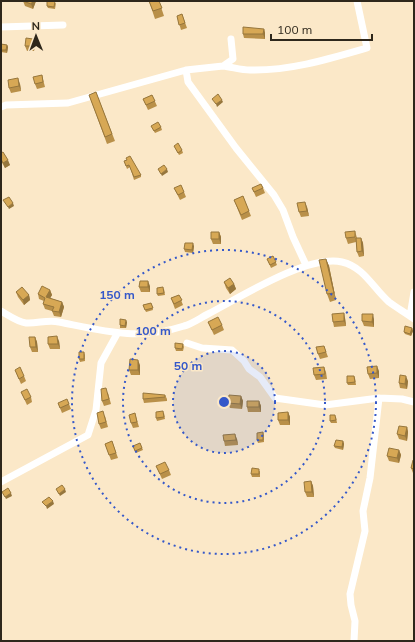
<svg xmlns="http://www.w3.org/2000/svg" width="415" height="642" viewBox="0 0 415 642" font-family="Mulish,sans-serif">
<style>
.lines{fill:none;stroke-linecap:round;stroke-linejoin:round}
.street{stroke:#fff;stroke-width:7}
.wall{fill:#b99049}
.shaded-wall{fill:#96763c}
.building{fill:#d7a855;stroke:#96763c}
.ring{fill:none;stroke:#3558c9;stroke-width:2;stroke-dasharray:2 4}
.centre{fill:#3558c9;stroke:#fbe8c8;stroke-width:2}
.ring-label{font-size:12px;text-anchor:middle;font-weight:bold;fill:#3558c9;stroke:#fbe8c8;stroke-width:3;stroke-linejoin:round;paint-order:stroke}
</style>
<rect width="100%" height="100%" fill="#fbe8c8"/>
<g class="lines">
<!-- street -->
<path class="street" d="M1 27 63 25
M223 66C232 67 241 70 250 70 290 71 329 59 367 48L357 1
M186 70 188 82 236 148 274 195 283 210 293 237 306 265
M1 107 6 105 68 103 186 70 223 66 233 59 231 39
M1 311C8 315 18 322 26 323 37 324 48 319 59 322 104 331 138 341 184 326 192 324 200 318 208 314 239 298 308 254 342 262 364 267 373 288 389 302 397 308 406 313 414 319
M410 316 414 292
M187 343 202 348 232 350 244 361 249 369 260 377 275 398 325 405 379 398 402 399 414 402
M1 482 88 435 96 410 101 363 117 334
M354 641 355 621 351 605 350 594 365 531 363 511 370 478 379 398"/>
</g>
<!-- wall -->
<path class="wall" d="M23 1H36L33 9 25 6Z
M149 1H159L164 16 155 19Z
M56 3 55 9 48 8 47 6Z
M182 14 187 28 181 30 177 16Z
M264 29 265 33V39L244 38 243 34Z
M33 39 35 44 34 51H27L25 46Z
M1 44 7 45 8 47 7 53 1 52Z
M42 75 45 87 37 89 35 84Z
M20 84 21 91 11 93 9 88Z
M96 92 115 141 107 144 89 95Z
M152 95 157 106 148 110 143 99Z
M151 126 161 127 162 130 155 133Z
M174 146 182 150 183 153 179 155Z
M1 153 10 165 5 168 1 161Z
M124 161 141 175V177L134 180 130 167 127 169Z
M174 188 184 192 186 197 180 200Z
M252 188H263L265 193 256 197Z
M243 196 251 216 242 220 234 200Z
M307 207 309 216 301 217 299 212Z
M355 231 357 238H361L363 243 364 256 359 257 357 252 356 242 348 244 346 238Z
M219 232 221 237V244H213L211 239Z
M194 246 193 253 185 252 184 249Z
M273 256 277 265 271 268 267 259Z
M326 259 329 266 336 300 330 302 327 294Z
M224 282 234 284 236 289 230 294 226 288Z
M150 286V292H141L139 287Z
M164 289 165 295 158 296 157 294Z
M50 290 52 295 50 298 62 302 64 307 61 317 54 316 52 311 45 309 43 304 44 301 39 299 38 294Z
M16 292 29 295 30 300 24 305 18 297Z
M179 295 183 305 175 309 171 298Z
M151 303 153 310 146 312 143 305Z
M345 318 346 326 334 327 333 322Z
M374 319V327L364 326 362 321Z
M127 322 126 328H120V325Z
M208 322 222 325 224 330 214 335Z
M412 328 413 331 411 336 405 334 404 332Z
M35 337 37 342 38 352H32L30 347Z
M59 341 60 349H50L48 344Z
M183 344 184 347 183 351H176L175 348Z
M324 346 328 357 320 359 318 354Z
M84 352 85 355V361L80 362 79 359Z
M140 365V375H131L129 370Z
M324 367 326 372 327 379 316 380 314 375Z
M15 370 24 376 26 381 21 384Z
M379 371V378L370 379 368 374Z
M354 376 355 378 356 385H348L347 383Z
M408 381 407 389 400 388 399 383Z
M21 392 31 397 32 402 27 405Z
M108 393 111 404 104 406 102 401Z
M165 395 167 399V401L144 403 143 399Z
M241 396 243 401 242 409 230 408 228 403Z
M259 401 261 406V412H248L247 407Z
M58 403 69 404 71 409 62 413Z
M288 412 290 417V425H280L278 420Z
M135 413 139 427 133 428 131 423Z
M164 413 165 419 157 421 156 418Z
M105 416 108 427 101 429 99 424Z
M336 417 337 423H331L330 421Z
M407 427 408 432 407 441 399 439 397 434Z
M263 432 264 435V442L258 443 257 440Z
M237 439 238 445 225 446 224 441Z
M112 441 118 458 111 460 105 444Z
M343 441 344 444 343 450 335 448 334 446Z
M140 443 143 450 136 453 133 446Z
M399 450 401 455 399 463 389 461 387 456Z
M414 460V474L413 473 411 468Z
M156 466 169 470 171 475 162 479Z
M260 471V477H252L251 474Z
M311 481 313 486 314 497H307L305 492Z"/>
<!-- shaded-wall -->
<path class="shaded-wall" d="M33 1H36L33 9 31 4Z
M264 29 265 33V39L263 34Z
M33 39 35 44 34 51 32 46Z
M7 45 8 47 7 53 6 50Z
M18 78 20 84 21 91 19 86Z
M222 100 223 102 217 107 216 104Z
M8 160 10 165 5 168 3 163Z
M167 169 168 172 162 176 161 174Z
M305 202 307 207 309 216 307 211Z
M13 203 14 206 9 209 8 207Z
M219 232 221 237V244L219 239Z
M361 238 363 243 364 256 362 251Z
M193 243 194 246 193 253 192 250Z
M326 259 329 266 336 300 334 293Z
M148 281 150 286V292L148 287Z
M234 284 236 289 230 294 228 288Z
M50 290 52 295 48 302 46 297Z
M29 295 30 300 24 305 23 300Z
M62 302 64 307 61 317 59 312Z
M344 313 345 318 346 326 344 321Z
M373 314 374 319V327L372 322Z
M126 320 127 322 126 328 125 326Z
M412 328 413 331 411 336 410 334Z
M57 336 59 341 60 349 58 344Z
M35 337 37 342 38 352 36 347Z
M138 360 140 365V375L138 370Z
M377 366 379 371V378L377 373Z
M406 376 408 381 407 389 405 384Z
M241 396 243 401 242 409 240 404Z
M259 401 261 406V412L259 407Z
M288 412 290 417V425L288 420Z
M407 427 408 432 407 441 405 436Z
M235 434 237 439 238 445 236 440Z
M343 441 344 444 343 450 342 447Z
M399 450 401 455 399 463 397 458Z
M311 481 313 486 314 497 312 492Z
M65 489 66 492 60 496 59 494Z
M11 493 12 496 6 499 5 497Z
M53 501 54 504 47 509 46 506Z"/>
<!-- building -->
<path class="building" d="M23 1H33L31 4Z
M47 1H55L54 7 47 6Z
M149 1H159L162 8 153 11Z
M182 14 185 23 179 25 177 16Z
M243 27 264 29 263 34H243Z
M26 38 33 39 32 46H25Z
M1 44 7 45 6 50H1Z
M42 75 43 82 35 84 33 77Z
M18 78 19 86 9 88 8 80Z
M96 92 112 134 105 137 89 95Z
M218 94 222 100 216 104 212 99Z
M152 95 155 101 146 105 143 99Z
M158 122 161 127 154 131 151 126Z
M178 143 182 150 178 153 174 146Z
M3 152 8 160 3 163 1 159V153Z
M130 156 141 175 134 177 129 165 126 166 124 161 127 160 126 158Z
M164 165 167 169 161 174 158 169Z
M261 184 263 188 254 192 252 188Z
M181 185 184 192 178 195 174 188Z
M243 196 249 211 241 215 234 200Z
M9 197 13 203 8 207 3 200Z
M305 202 307 211 299 212 297 203Z
M355 231V237L346 238 345 232Z
M211 232H219V239H211Z
M356 238H361L362 251 357 252Z
M185 243H193L192 250 184 249Z
M273 256 276 262 270 265 267 259Z
M326 259 334 293 327 294 319 260Z
M230 278 234 284 228 288 224 282Z
M140 281H148V287H139Z
M42 286 50 290 46 297 62 302 59 312 52 311 54 307 43 304 45 298 38 294Z
M22 287 29 295 23 300 16 292Z
M163 287 164 293 157 294V288Z
M179 295 182 300 174 304 171 298Z
M151 303 153 308 145 310 143 305Z
M344 313V321L333 322 332 314Z
M362 314H373L372 322 362 321Z
M218 317 222 325 212 330 208 322Z
M120 319 126 320 125 326 120 325Z
M405 326 412 328 410 334 404 332Z
M57 336 58 344H48V337Z
M29 337H35L36 347H30Z
M175 343 183 344 182 349 175 348Z
M324 346 326 352 318 354 316 347Z
M79 352H84V359H79Z
M130 359 138 360V370H129Z
M377 366V373L368 374 367 367Z
M20 367 24 376 19 379 15 370Z
M324 367 325 374 314 375 313 368Z
M400 375 406 376 405 384 399 383Z
M347 376H354L355 382 347 383Z
M106 388 109 399 102 401 101 389Z
M27 389 31 397 25 400 21 392Z
M143 393 165 395V397L143 399Z
M229 395 241 396 240 404 228 403Z
M67 399 69 404 60 408 58 403Z
M247 401H259V407H247Z
M103 411 106 422 99 424 97 413Z
M163 411 164 417 156 418V412Z
M288 412V420H278V413Z
M135 413 137 422 131 423 129 415Z
M330 415H335L336 420 330 421Z
M399 426 407 427 405 436 397 434Z
M263 432V440H257V433Z
M235 434 236 440 224 441 223 435Z
M336 440 343 441 342 447 334 446Z
M112 441 116 453 109 455 105 444Z
M140 443 142 448 135 451 133 446Z
M389 448 399 450 397 458 387 456Z
M413 460H414V469L411 468Z
M165 462 169 470 160 474 156 466Z
M252 468 259 469V474H251Z
M311 481 312 492H305L304 482Z
M62 485 65 489 59 494 56 489Z
M8 488 11 493 5 497 2 492Z
M49 497 53 501 46 506 42 502Z"/>
<!-- distance rings -->
<circle cx="224" cy="402" r="51" fill="#3558c9" fill-opacity=".12"/>
<g class="ring">
<circle cx="224" cy="402" r="51"/>
<circle cx="224" cy="402" r="101"/>
<circle cx="224" cy="402" r="152"/>
</g>
<circle cx="224" cy="402" r="6" class="centre"/>
<g class="ring-label">
<text x="117" y="299">150 m</text>
<text x="153" y="335">100 m</text>
<text x="188" y="370">50 m</text>
</g>
<!-- border -->
<rect width="415" height="642" fill="none" stroke="#2e271b" stroke-width="4"/>
<!-- north arrow -->
<g transform="translate(36 36) rotate(359)" stroke="#fbe8c8" stroke-width="3" paint-order="stroke">
<path d="M0-3L7 15L0 10L-7 15Z" fill="#2e271b"/>
<text y="-6" font-size="11" font-weight="bold" text-anchor="middle" fill="#2e271b">N</text>
</g>
<!-- scale -->
<path d="M271 34v6h101v-6" fill="none" stroke="#2e271b" stroke-width="2"/>
<text x="277" y="34" font-size="12" fill="#2e271b" stroke="#fbe8c8" stroke-width="3" paint-order="stroke">100 m</text>
</svg>
